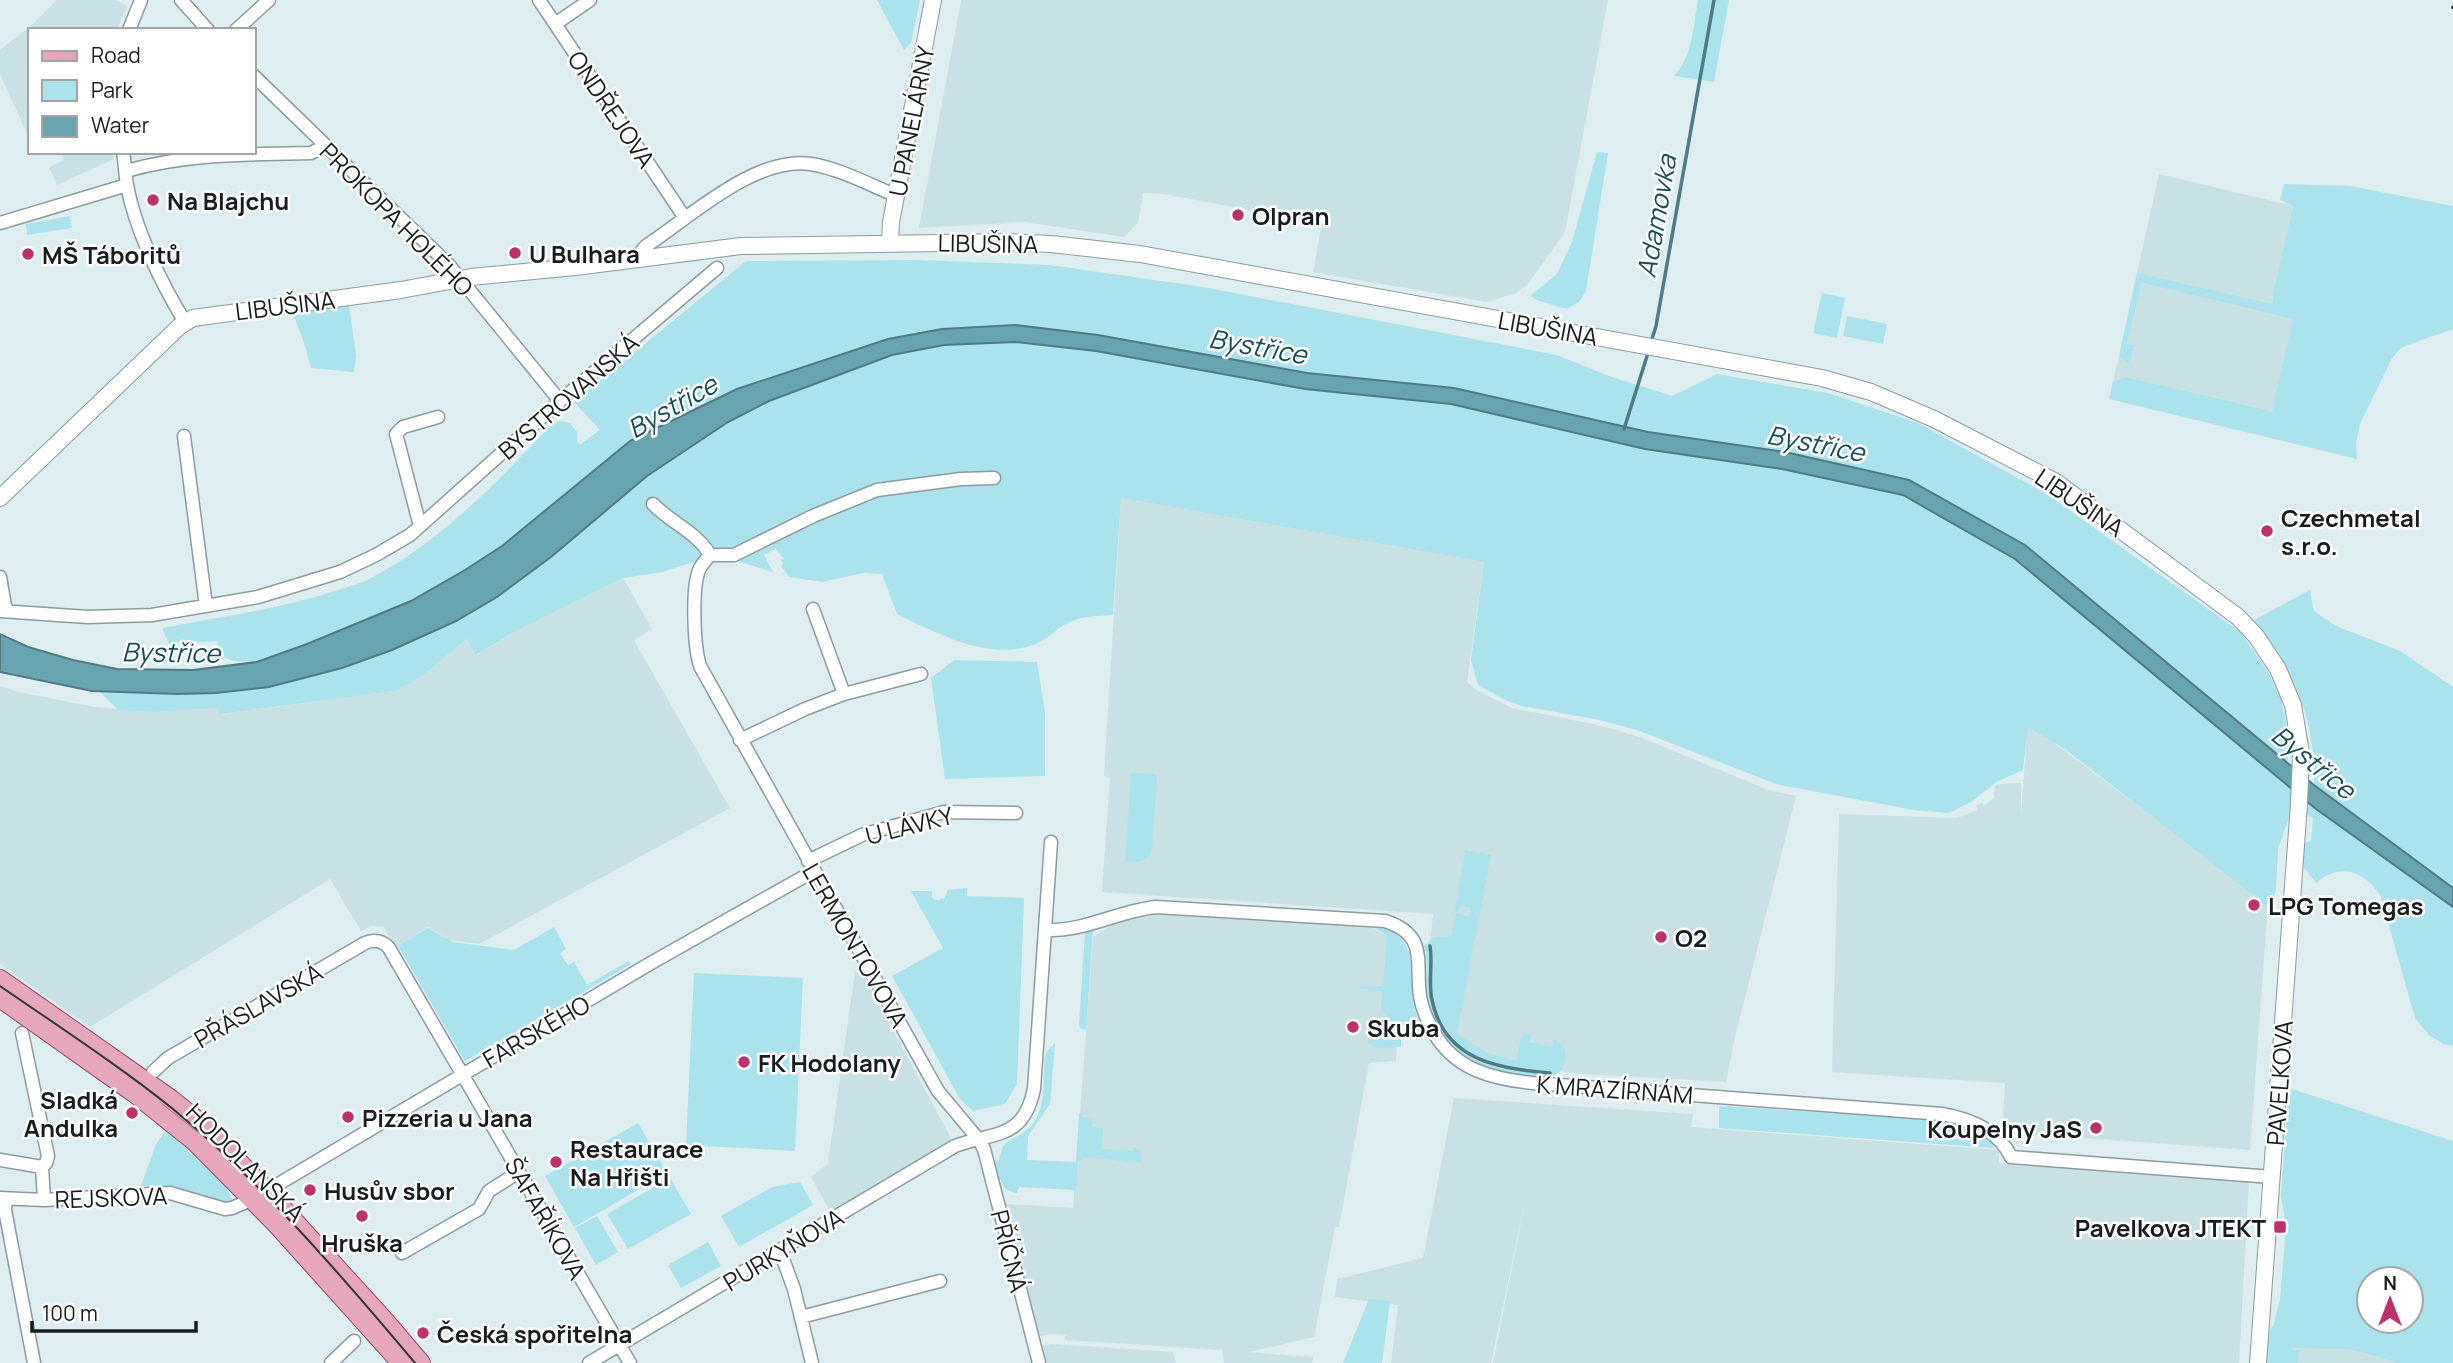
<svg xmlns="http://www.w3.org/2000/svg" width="2453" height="1363" viewBox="0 0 2453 1363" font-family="Manrope,sans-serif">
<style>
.built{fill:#c9e1e5}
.green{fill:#aae3ec;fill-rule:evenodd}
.water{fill:#68a4ad;stroke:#507b82;stroke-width:2}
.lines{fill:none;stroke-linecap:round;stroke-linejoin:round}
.stream{stroke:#507b82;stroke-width:3.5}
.street-casing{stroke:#8c9b9d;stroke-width:15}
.secondary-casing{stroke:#8c9b9d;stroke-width:18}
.primary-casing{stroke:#934f67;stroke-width:20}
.street{stroke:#fff;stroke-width:12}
.secondary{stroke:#fff;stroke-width:16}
.primary{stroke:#e6a6bc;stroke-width:18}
.tram{stroke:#32383a;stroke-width:2}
.rail{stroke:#32383a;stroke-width:3.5;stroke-dasharray:12 12;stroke-linecap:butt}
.poi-dot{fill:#bc326b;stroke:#fff;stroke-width:2.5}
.labels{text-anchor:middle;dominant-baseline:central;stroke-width:5;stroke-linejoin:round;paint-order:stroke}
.street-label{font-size:24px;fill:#171c1d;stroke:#fff}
.poi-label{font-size:24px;font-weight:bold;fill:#171c1d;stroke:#fff;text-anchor:start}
.water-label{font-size:26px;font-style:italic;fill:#164c53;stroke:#fff}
</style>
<rect width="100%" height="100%" fill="#deedf0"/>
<!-- built -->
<path class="built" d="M57 0H116L127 6 117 30H30V133L27 134 0 74V50L33 24Z
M961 0H1608L1565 232 1528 284 1516 293 1486 302 1313 272 1322 224 1165 194 1143 193 1138 223 1124 237 1024 222 919 228Z
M61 152H113L114 159 57 185 49 167 64 160Z
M2159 174 2293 206 2273 292 2272 305 2137 273Z
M2142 283 2294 319 2272 411 2126 377 2113 381 2119 356 2129 365 2127 345Z
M1121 498 1484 562 1467 682 1478 691 1512 708 1598 725 1640 737 1768 790 1796 796 1735 1037 1726 1082 1584 1074 1498 1065 1447 1027 1430 944 1433 914 1102 892 1110 777 1104 776Z
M623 578 652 629 634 640 730 808 479 944 450 940 428 927 396 948 384 927 372 926 361 931 330 879 90 1027 0 964V686L19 692 94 707 157 712 219 708 221 714 395 691 418 679 467 639 477 655 512 633Z
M2028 723 2268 904 2250 1150 2002 1132 2005 1083 1832 1072 1839 814 1957 818 1977 810 1976 805 1982 803 1984 806 1994 798 1995 785 2010 783H2021V815Z
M1152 915H1181L1369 927 1396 939 1398 1015 1396 1061 1369 1063 1339 1227H1335L1314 1337 1249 1352 1313 1357 1312 1363H1224L1222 1350 1065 1340V1335L1050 1334 1038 1337 1006 1204 1073 1208 1093 937 1118 922Z
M859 967 952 1140 830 1211 811 1177 828 1163 855 971Z
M1454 1098 1693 1114 1691 1127 1999 1150V1163L2249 1181 2239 1363H1493L1526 1197 1491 1363H1391L1398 1305 1335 1297 1337 1279 1423 1258Z
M1051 1344 1173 1352 1176 1363H1045L1041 1346Z
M2267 1347 2353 1350 2398 1363H2266Z"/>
<!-- green -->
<path class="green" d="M877 0H920L911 43 904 50Z
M1698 0H1729L1714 82 1674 76C1693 57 1693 25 1698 0Z
M1597 152 1608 153 1586 291 1579 302 1567 309 1539 301 1530 296 1557 274 1572 242Z
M2284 184 2350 186 2453 206V329L2402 347 2392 358 2360 424 2356 442 2357 459 2109 399 2113 381 2126 377 2272 411 2293 319 2142 283 2127 344 2134 346 2129 365 2119 356 2137 273 2272 304 2273 292 2293 206 2280 200Z
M70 216 72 228 27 235 26 224Z
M918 260 1050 265 1203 287 1557 355 1612 377 1672 396 1717 374 1828 393 1918 423 2045 493 2239 631 2266 668 2280 697 2287 726 2288 763 2025 545 1909 480 1785 452 1648 432 1454 388 1307 373 1099 335 1015 325 942 329 888 339 737 389 630 441 502 546 465 570 411 601 307 644 257 662 233 661 221 656 217 641 169 644 162 628C220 617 279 609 335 591 347 587 360 584 371 578 440 542 497 482 550 426L559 421 570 423 577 432V442L581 444 600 430 574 402 746 261Z
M1822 293 1845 298 1837 338 1813 333Z
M349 304 356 356 354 372 311 368 304 343 292 311Z
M1847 316 1887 324 1883 344 1843 336Z
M1015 342 1096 351 1305 389 1451 404 1645 449 1782 469 1903 495 2015 559 2316 809 2453 907V1046L2443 1044 2429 1035 2415 1018 2381 897C2365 871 2341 862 2316 883L2302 865 2303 844 2311 841 2313 818 2293 805 2278 849 2276 890 2272 902 2266 905 2065 749 2028 727 2023 770 1996 782 1971 802 1949 813 1913 810 1776 784 1637 730 1599 720 1522 706 1505 700 1478 685 1471 660 1484 562 1121 498 1113 615C1100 616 1082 616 1070 622 1058 627 1050 637 1038 643 991 663 938 634 897 614L882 574 863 573 822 582 789 577 781 566 783 564 781 560 784 559 776 549 764 555 773 572 734 560 820 518 880 495 984 472 951 473 876 485 815 508 719 554 662 572 623 578 512 633 476 655 467 639 418 679 395 691 220 714 218 708 157 712 118 710 99 691 178 694 216 693 269 687 342 668 577 535 647 476 728 422 769 401 892 355 944 345Z
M2310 590 2313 609 2318 614 2336 626 2400 651 2453 687V888L2314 785C2315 714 2295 676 2254 620Z
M954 660 1037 662 1045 713V776L945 779 931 678Z
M1131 773 1154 774 1157 778 1152 849C1148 863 1138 863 1125 861Z
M1465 850 1491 855 1457 1033C1476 1048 1491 1056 1516 1060L1522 1032 1526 1035 1531 1034 1530 1042 1552 1047 1553 1039 1560 1042 1565 1050C1573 1105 1468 1069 1448 1044 1433 1025 1426 1003 1426 979 1426 968 1428 957 1424 946L1434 937H1447L1452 934 1456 913 1469 917 1471 908 1460 906 1458 912 1455 911Z
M967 888V896L1024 898 1017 1084 1005 1104 973 1111 960 1099 892 976 943 948 911 891H932V898L939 901 940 899H944L948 890Z
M1369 925C1431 932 1402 986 1421 1026H1395L1381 1010 1382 991 1360 989V986L1383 987 1387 935Z
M554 927 566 949 560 953 568 965 574 962 587 985 629 961 631 964 465 1061 398 946 428 928 453 942 514 950Z
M1093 929 1086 1030 1081 1029 1079 1024 1085 932Z
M694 973 803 978 795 1151 686 1145Z
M1395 1028H1399L1404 1038H1401V1047L1378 1048 1368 1044 1369 1035 1380 1034Z
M1055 1043 1050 1104 1028 1136 1027 1160 1076 1162 1079 1114H1082L1083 1117 1092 1118V1127L1103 1128 1102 1149 1133 1151 1134 1147 1140 1150 1141 1163 1083 1157V1160H1078L1075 1195 1074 1190 1019 1187 1017 1193C1000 1191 999 1176 995 1161L999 1160 1003 1146C1011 1138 1022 1135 1030 1127 1047 1110 1043 1079 1045 1057L1047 1051Z
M2289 1088 2453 1141V1363H2398L2353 1350 2293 1348V1351H2299L2298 1363H2265L2267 1340 2270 1335H2267L2273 1326 2280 1299 2286 1227 2281 1195ZM2369 1279H2411V1321H2369Z
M1719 1106 1945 1120 1987 1137 1994 1148 1719 1128Z
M638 1123 667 1173 574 1227 545 1176Z
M166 1130 225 1185 233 1201 225 1204 200 1197 181 1188 141 1186 156 1144Z
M670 1178 691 1214 628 1249 607 1214Z
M800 1182 813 1205 739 1247 721 1216 772 1187Z
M597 1216 618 1252 596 1265 575 1228Z
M708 1242 721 1266 681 1288 668 1265Z
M1369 1299 1390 1301 1382 1363H1343Z"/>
<!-- water -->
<path class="water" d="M1015 325 1098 335 1307 373 1454 388 1648 432 1785 452 1909 480 2025 545 2314 785 2453 888V907L2316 809 2015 559 1903 495 1782 469 1645 449 1451 404 1305 389 1096 351 1015 342 944 345 892 355 769 401 728 422 647 476 551 557 497 597 456 621 392 650 342 668 269 687 216 693 178 694 92 691 0 672V634L28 647 73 660 117 669 193 670 257 662 307 644 411 601 465 570 502 546 630 441 737 389 888 339 942 329Z"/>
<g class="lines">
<!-- stream -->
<path class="stream" d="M1651 342 1656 326 1714 0
M1624 429 1648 353
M1430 946C1433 964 1428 982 1432 1000 1444 1060 1498 1069 1550 1073"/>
<defs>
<path id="street" d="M181 0 208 30
M539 0 685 218
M555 24 590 0
M129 30 141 0
M236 30 269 0
M254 76 449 265 560 401
M123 152C125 163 125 174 127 185 135 229 161 283 185 322
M126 171C186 154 248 154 311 153L325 146
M0 223 127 185
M640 259V253L646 246C689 218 756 155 811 164 841 169 870 185 897 196
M184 436 206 606
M653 504C671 523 697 532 710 555
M420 526 396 434 403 427 438 417
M710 555C707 559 702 564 700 568 691 586 694 647 700 666L938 1091 979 1140 984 1149 1039 1363
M710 555H734L813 516 877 490 961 479 994 478
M0 577 5 606 8 611
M813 609 844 694
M0 611 88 617 152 615 258 597 340 572 376 555 410 535 560 401 717 268
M740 740 805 709 844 694 921 674
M808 861 862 835 944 812 1016 813
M1045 930C1084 932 1118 911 1156 907L1385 921C1429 935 1415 963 1420 996 1422 1009 1427 1020 1433 1031 1454 1070 1493 1079 1533 1083L1942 1114C1970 1119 1999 1131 2011 1157L2272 1177
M22 1033 48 1156 46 1163 42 1167 44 1200
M153 1072 168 1058 365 943C374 939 383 941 389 948L630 1363
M0 1160 42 1167
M0 1198 44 1200 170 1193 225 1209 232 1208 253 1199 651 963 814 871
M6 1199 5 1210 34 1363
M780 1251 794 1289 812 1363
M402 1253 479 1209 489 1191 519 1172
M801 1317 940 1281
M331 1363 354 1341
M589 1363 955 1146C994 1131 1023 1141 1034 1089L1051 842"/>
<path id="secondary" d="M890 243 891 222 933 0
M0 498 180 326 193 318 401 290 471 277 575 267 741 246 1007 242 1051 244 1140 254 1822 378 1871 392 1934 419 2056 482 2238 617 2256 636 2278 669 2293 705 2301 753 2299 804 2258 1363"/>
<path id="primary" d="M0 979 171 1099 202 1124 266 1190 387 1323 421 1363
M0 998 134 1093 195 1142 277 1225 401 1363"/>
</defs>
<!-- street casing -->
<use href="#street" class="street-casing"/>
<!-- secondary casing -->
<use href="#secondary" class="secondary-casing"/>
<!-- primary casing -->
<use href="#primary" class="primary-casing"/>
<!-- street -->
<use href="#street" class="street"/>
<!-- secondary -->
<use href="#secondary" class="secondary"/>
<!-- primary -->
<use href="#primary" class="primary"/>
<!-- tram -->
<path class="tram" d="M0 986C58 1026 118 1065 173 1109 261 1182 342 1276 415 1363"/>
<!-- rail -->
<path class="rail" d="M2453 9V6"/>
</g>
<!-- markers -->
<g class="poi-dot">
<circle cx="153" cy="200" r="7"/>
<circle cx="1238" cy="215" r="7"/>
<circle cx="515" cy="253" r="7"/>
<circle cx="28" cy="254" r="7"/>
<circle cx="2267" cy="531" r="7"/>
<circle cx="2254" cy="905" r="7"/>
<circle cx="1661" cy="937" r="7"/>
<circle cx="1353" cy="1027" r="7"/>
<circle cx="744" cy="1062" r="7"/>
<circle cx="132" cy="1113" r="7"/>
<circle cx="348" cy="1117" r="7"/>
<circle cx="2096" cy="1128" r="7"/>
<circle cx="556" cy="1162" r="7"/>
<circle cx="310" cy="1190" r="7"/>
<circle cx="362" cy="1216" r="7"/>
<rect x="2273" y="1220" width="14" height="14" rx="3.5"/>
<circle cx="423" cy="1333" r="7"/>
</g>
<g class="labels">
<!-- street labels -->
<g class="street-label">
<text transform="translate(612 109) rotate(56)">ONDŘEJOVA</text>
<text transform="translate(911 121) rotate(-79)">U PANELÁRNY</text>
<text transform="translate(397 219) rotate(45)">PROKOPA HOLÉHO</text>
<text transform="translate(988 243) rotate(1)">LIBUŠINA</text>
<text transform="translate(285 305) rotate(-7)">LIBUŠINA</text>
<text transform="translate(1548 328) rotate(10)">LIBUŠINA</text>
<text transform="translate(568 396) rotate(-41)">BYSTROVANSKÁ</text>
<text transform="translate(2080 502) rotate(34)">LIBUŠINA</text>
<text transform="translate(909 825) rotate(-14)">U LÁVKY</text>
<text transform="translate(856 945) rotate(60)">LERMONTOVOVA</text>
<text transform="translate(258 1005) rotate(-30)">PŘÁSLAVSKÁ</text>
<text transform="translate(536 1031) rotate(-30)">FARSKÉHO</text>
<text transform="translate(2279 1083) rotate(-86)">PAVELKOVA</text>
<text transform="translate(1615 1089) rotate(4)">K MRAZÍRNÁM</text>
<text transform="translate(246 1162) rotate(45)">HODOLANSKÁ</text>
<text transform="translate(111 1197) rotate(-2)">REJSKOVA</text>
<text transform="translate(546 1218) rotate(60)">ŠAFAŘÍKOVA</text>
<text transform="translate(783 1249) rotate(-31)">PURKYŇOVA</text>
<text transform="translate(1010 1251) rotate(76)">PŘÍČNÁ</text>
</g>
<!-- poi labels -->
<g class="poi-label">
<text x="167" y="200">Na Blajchu</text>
<text x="1252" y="215">Olpran</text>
<text x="529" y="253">U Bulhara</text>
<text x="42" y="254">MŠ Táboritů</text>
<text x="2281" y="517">Czechmetal<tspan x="2281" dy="28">s.r.o.</tspan></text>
<text x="2268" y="905">LPG Tomegas</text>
<text x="1675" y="937">O2</text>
<text x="1367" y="1027">Skuba</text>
<text x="758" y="1062">FK Hodolany</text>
<text x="118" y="1099" text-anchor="end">Sladká<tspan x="118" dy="28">Andulka</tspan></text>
<text x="362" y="1117">Pizzeria u Jana</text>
<text x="2082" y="1128" text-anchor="end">Koupelny JaS</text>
<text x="570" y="1148">Restaurace<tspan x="570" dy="28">Na Hřišti</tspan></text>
<text x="324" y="1190">Husův sbor</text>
<text x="2266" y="1227" text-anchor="end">Pavelkova JTEKT</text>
<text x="362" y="1242" text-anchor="middle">Hruška</text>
<text x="437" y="1333">Česká spořitelna</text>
</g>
<!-- water labels -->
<g class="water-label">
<text transform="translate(1656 216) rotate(-80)">Adamovka</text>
<text transform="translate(1258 346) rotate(10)">Bystřice</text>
<text transform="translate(672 406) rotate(-30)">Bystřice</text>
<text transform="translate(1816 443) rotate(11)">Bystřice</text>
<text transform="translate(171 652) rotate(1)">Bystřice</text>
<text transform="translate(2314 762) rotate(39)">Bystřice</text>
</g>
</g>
<!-- legend -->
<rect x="28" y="28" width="228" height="126" fill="#ffffff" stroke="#a2a4a5" stroke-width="2"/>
<rect x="42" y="51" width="35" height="10" fill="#e6a6bc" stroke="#a2a4a5" stroke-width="2"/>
<text x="91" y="63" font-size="21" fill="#171c1d">Road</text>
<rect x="42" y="80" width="35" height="21" fill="#aae3ec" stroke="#a2a4a5" stroke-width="2"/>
<text x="91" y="98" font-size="21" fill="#171c1d">Park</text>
<rect x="42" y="116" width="35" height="21" fill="#68a4ad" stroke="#a2a4a5" stroke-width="2"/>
<text x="91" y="133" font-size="21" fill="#171c1d">Water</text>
<!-- north arrow -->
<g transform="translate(2390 1300)"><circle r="33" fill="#ffffff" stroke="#a2a4a5" stroke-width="2"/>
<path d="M0-5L12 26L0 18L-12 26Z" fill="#bc326b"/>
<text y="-10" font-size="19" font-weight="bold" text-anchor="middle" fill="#171c1d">N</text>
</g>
<!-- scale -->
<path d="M32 1321v10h164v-10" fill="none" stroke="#171c1d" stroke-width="3.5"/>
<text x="42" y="1321" font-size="21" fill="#171c1d" stroke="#ffffff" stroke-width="5" paint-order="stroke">100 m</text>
</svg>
